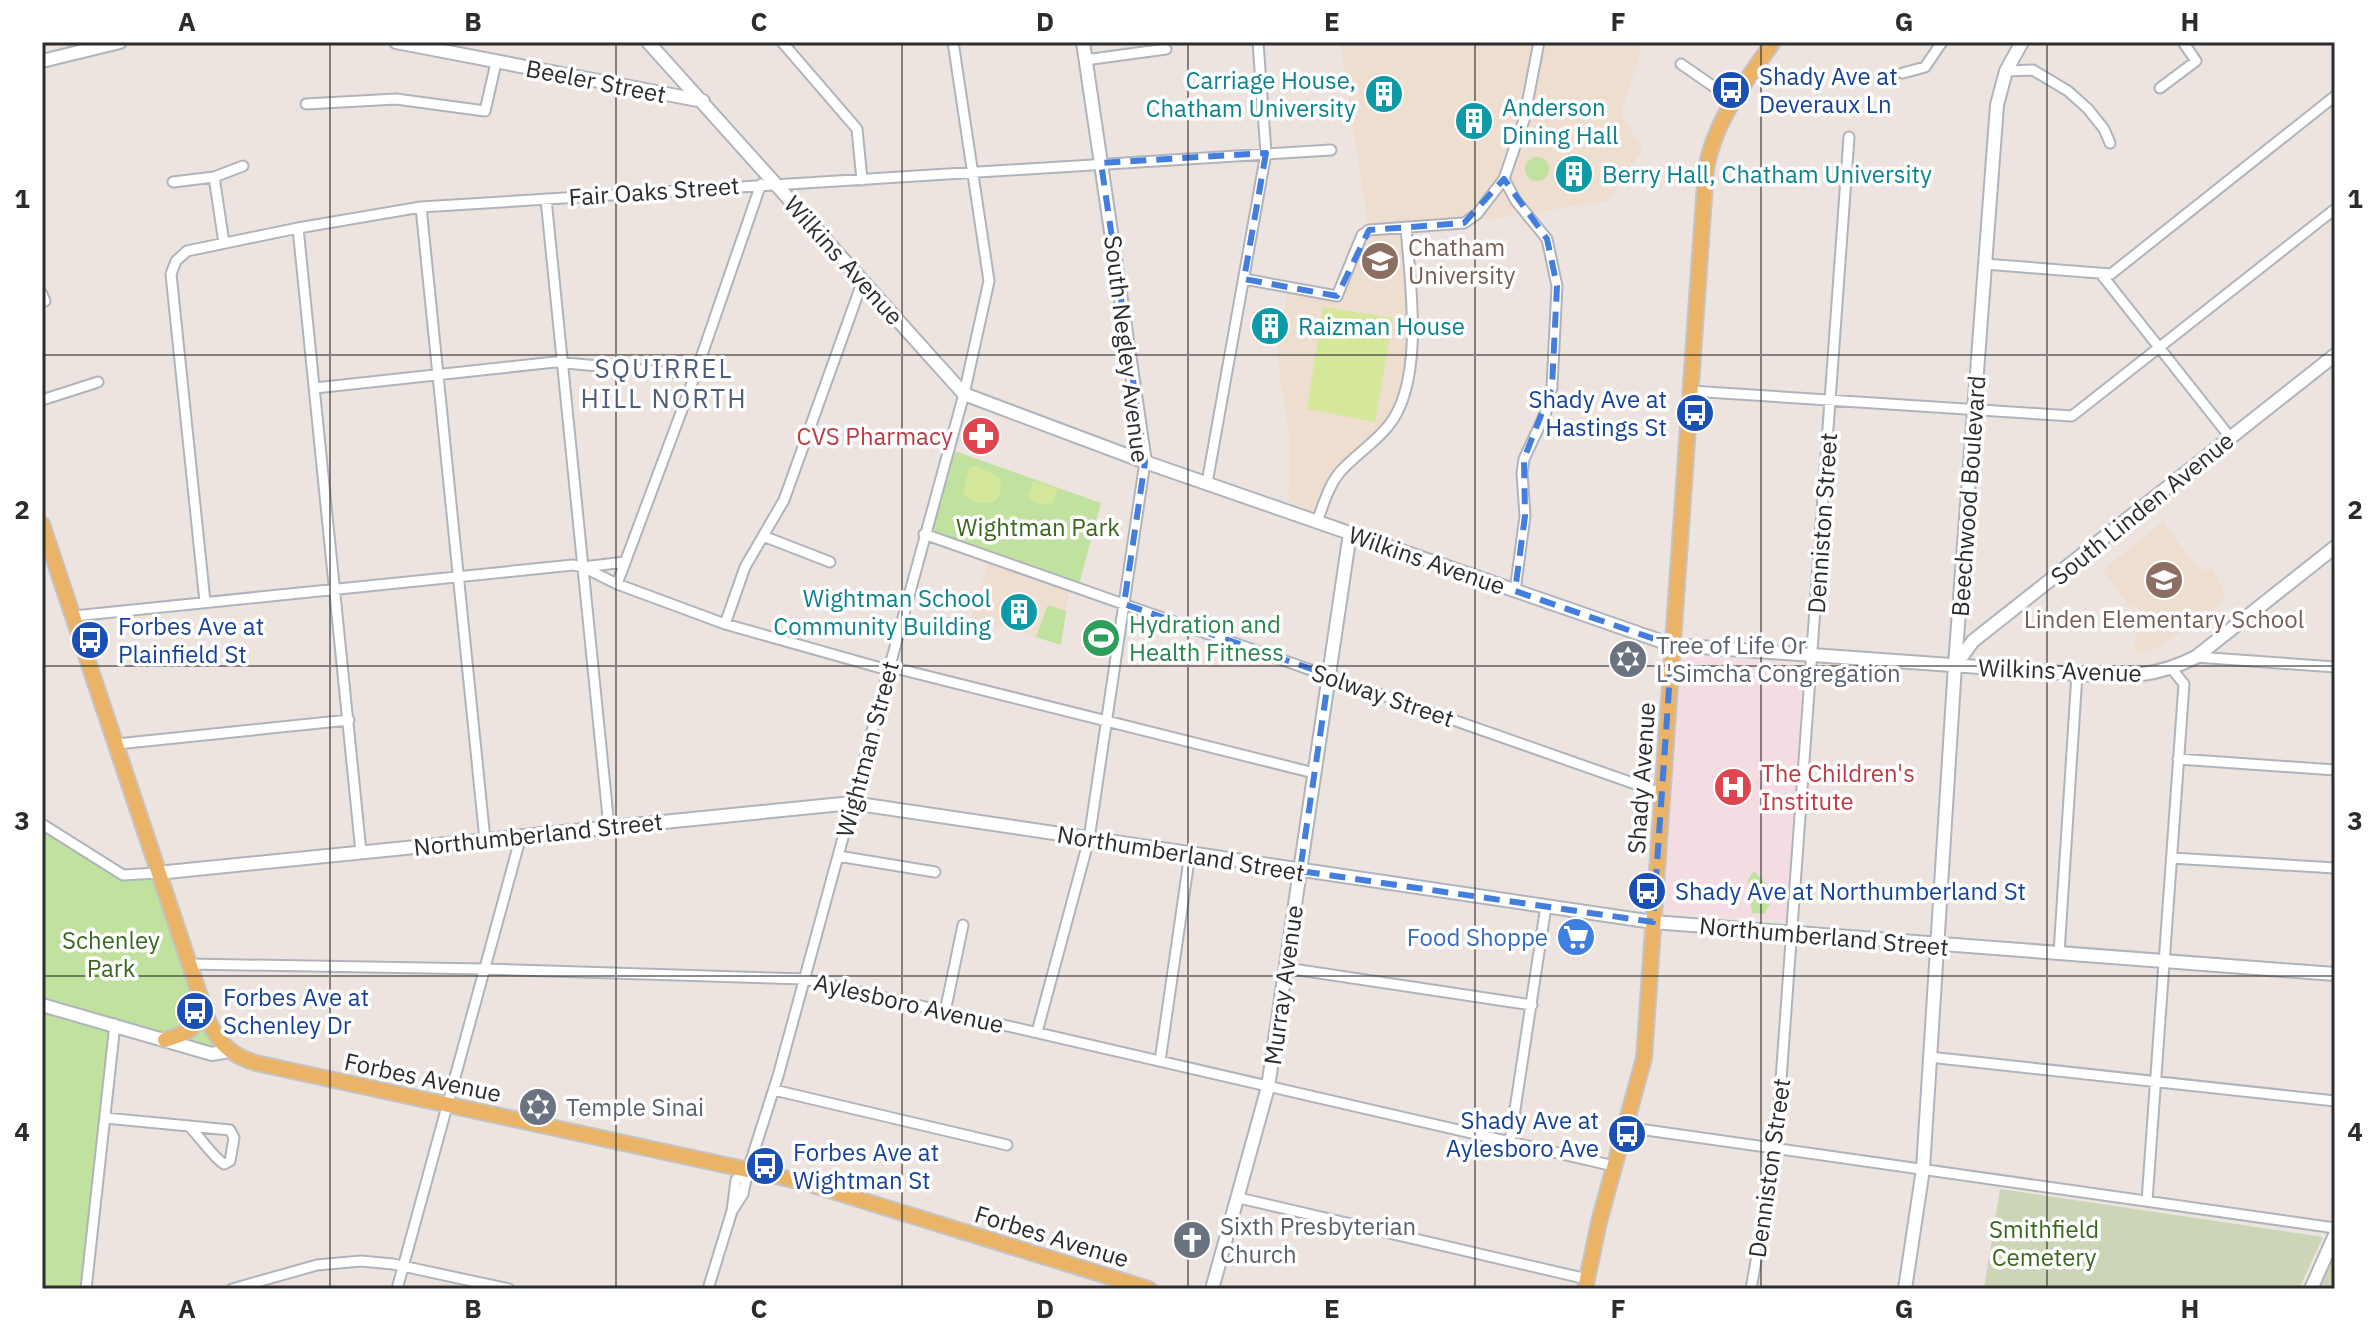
<svg xmlns="http://www.w3.org/2000/svg" width="2377" height="1331" viewBox="0 0 2377 1331" font-family="'IBM Plex Sans',sans-serif">
<style>
.education{fill:#eddecf}
.medical{fill:#f3dde2}
.green{fill:#c1e19e}
.cemetery{fill:#ccd6b7}
.pitch{fill:#d5e79a}
.lines{fill:none;stroke-linecap:round;stroke-linejoin:round}
.street-casing{stroke:#afb4bc;stroke-width:13}
.secondary-casing{stroke:#afb4bc;stroke-width:16}
.primary-casing{stroke:#c4c4c4;stroke-width:18}
.street{stroke:#fff;stroke-width:9}
.secondary{stroke:#fff;stroke-width:12}
.primary{stroke:#ebb366;stroke-width:14}
.marked{fill:none;stroke:#437dde;stroke-width:6;stroke-dasharray:16 10;stroke-linejoin:round}
.grid{fill:none;stroke:#2c2c2c;stroke-width:2;stroke-opacity:0.55}
.labels{text-anchor:middle;dominant-baseline:central;stroke-width:7;stroke-linejoin:round;paint-order:stroke}
.transit-label{font-size:24px;fill:#164399;stroke:#fff;text-anchor:start}
.culture-label{font-size:24px;fill:#0d838f;stroke:#fff;text-anchor:start}
.street-label{font-size:24px;fill:#2c2c2c;stroke:#fff}
.education-label{font-size:24px;fill:#785e54;stroke:#fff;text-anchor:start}
.health-label{font-size:24px;fill:#be3a42;stroke:#fff;text-anchor:end}
.park-label{font-size:24px;fill:#3b671e;stroke:#fff}
.leisure-label{font-size:24px;fill:#27864d;stroke:#fff;text-anchor:start}
.worship-label{font-size:24px;fill:#5b616d;stroke:#fff;text-anchor:start}
.shop-label{font-size:24px;fill:#366cbe;stroke:#fff;text-anchor:end}
.neighbourhood-label{font-size:26px;letter-spacing:2px;fill:#4e5e7b;stroke:#fff}
.neatline{fill:none;stroke:#2c2c2c;stroke-width:3}
.grid-label{font-size:26px;text-anchor:middle;font-weight:bold;fill:#2c2c2c}
</style>
<rect width="100%" height="100%" fill="#ede4df"/>
<!-- education -->
<path class="education" d="M1340 42H1643L1621 115 1643 149 1608 201 1464 223 1406 228 1413 333 1396 416 1339 473 1320 514 1288 502 1291 447 1277 355 1288 287 1337 296 1369 230Z
M2163 522 2197 567 2207 570 2212 567 2226 598 2183 631 2157 647 2138 654 2134 650 2139 608 2129 606 2103 570Z
M990 557 1070 585 1061 645 972 618Z"/>
<!-- medical -->
<path class="medical" d="M1678 654 1804 664 1787 920 1663 911Z"/>
<!-- green -->
<path class="green" d="M1525 169a12 12 0 1 1 24 0a12 12 0 1 1-24 0Z
M949 449 1101 503 1078 588 925 534Z
M1048 605 1066 611 1061 645 1036 637Z
M42 824 123 874 157 873 208 1020 229 1051 217 1055 115 1025 86 1289H42Z
M1754 871 1774 891 1771 903 1764 914 1752 913 1748 880Z"/>
<!-- cemetery -->
<path class="cemetery" d="M2000 1189 2323 1237 2299 1289H1984Z
M2335 1255V1289H2320Z"/>
<!-- pitch -->
<path class="pitch" d="M1323 307 1393 318 1375 422 1307 409Z
M975 466 998 476C1003 487 1002 495 992 503H976L963 493 969 468Z
M1033 481 1057 489 1053 503C1042 506 1036 505 1028 496Z"/>
<g class="lines">
<defs>
<path id="street" d="M782 42 857 129 862 180
M1085 60 1166 49
M1681 64 1733 100
M2006 71 2033 70 2068 91 2088 109 2104 129 2110 143
M1903 73 1925 67 1942 42
M2160 88 2196 61 2183 42
M306 104 396 99 485 111 496 63
M214 177 224 243
M1504 179 1516 201 1547 239 1557 286 1552 387 1546 412 1524 459 1522 473 1525 516 1515 591
M173 182 214 177 243 166
M546 199 609 827
M421 207 485 840
M298 228 361 852
M1985 264 2111 274 2335 96
M2101 274 2230 437
M1244 279 1337 296 1362 235 1369 230 1464 223 1477 214 1504 179 1524 120 1539 42
M42 294 45 301
M315 388 555 362 695 375
M1691 391 2072 416 2335 209
M42 400 98 382
M1207 483 1266 153 1258 42
M1317 522C1323 505 1329 485 1340 472 1355 455 1375 443 1389 425 1425 380 1410 282 1406 227
M924 534 1661 793
M763 536 830 562
M583 567 617 584 725 624 888 670 899 669 1314 773
M617 584 695 375 761 184
M205 602 171 274 176 261 187 251 298 228 421 207 1331 150
M74 616 573 565 583 567 625 562
M725 624 745 567 784 500 863 280
M2196 657 2335 667
M117 744 349 720
M2178 759 2335 770
M42 824 123 875 157 873
M838 856 935 872
M2172 858 2335 868
M2059 953 2077 674
M189 964 484 969 804 979 1614 1166
M1286 968 1532 1005
M945 1012 963 925
M1037 1032 1089 839 1145 462
M1929 1057 2335 1101
M1160 1061 1190 853
M774 1090 1007 1145
M105 1118 189 1126
M189 1126 230 1130 234 1138 230 1161 224 1164C214 1158 199 1136 189 1126Z
M1625 1127 2335 1228
M1510 1142 1546 906
M1239 1198 1587 1279
M2147 1201 2184 684 2172 669
M732 1211 743 1194 748 1170 778 1076 964 394 989 281 953 42
M86 1289 115 1024
M232 1289 317 1265 361 1261 393 1264 509 1289
M397 1289 521 836
M708 1289 732 1211 736 1180 748 1170
M1751 1289 1776 1149 1849 137"/>
<path id="secondary" d="M396 42 703 101
M648 42 964 394 1145 462 1672 645 2077 674C2125 676 2152 679 2196 657L2335 547
M1083 42 1145 462
M42 61 120 42
M1957 663 1973 641 2335 355
M157 873 852 803 1653 922 2335 974
M42 1005 212 1054 229 1051
M1212 1289 1268 1087 1350 533
M1905 1289 1923 1169 1955 665 1997 105 2006 71 2022 42
M2311 1289 2335 1235"/>
<path id="primary" d="M42 524 208 1020C218 1043 232 1056 256 1063L803 1182 1149 1289
M165 1040C188 1032 198 1031 200 1004
M1585 1289 1599 1222 1644 1058 1706 169C1715 119 1745 83 1773 42"/>
</defs>
<!-- street casing -->
<use href="#street" class="street-casing"/>
<!-- secondary casing -->
<use href="#secondary" class="secondary-casing"/>
<!-- primary casing -->
<use href="#primary" class="primary-casing"/>
<!-- street -->
<use href="#street" class="street"/>
<!-- secondary -->
<use href="#secondary" class="secondary"/>
<!-- primary -->
<use href="#primary" class="primary"/>
</g>
<!-- marked area -->
<path class="marked" d="M1266 153 1244 279 1337 296 1369 230 1464 223 1504 179 1547 239 1557 286 1552 387 1524 459 1525 516 1515 591 1672 645 1653 922 1300 871 1329 675 1124 604 1145 462 1101 163Z"/>
<!-- grid -->
<path class="grid" d="M330 42V1289M616 42V1289M902 42V1289M1188 42V1289M1475 42V1289M1761 42V1289M2047 42V1289M42 355H2335M42 666H2335M42 976H2335"/>
<!-- icons -->
<defs>
<symbol id="bus-disc" viewBox="-11 -11 22 22"><circle r="9.5" fill="#1a4fb4" stroke="#fff"/><path d="M-5-6H5V4H4V6H2V4H-2V6H-4V4H-5ZM-3.5-4V0h7V-4ZM-3.5 1.2v1.5H-2V1.2ZM2 1.2v1.5H3.5V1.2Z" fill="#fff"/></symbol>
<symbol id="building-disc" viewBox="-11 -11 22 22"><circle r="9.5" fill="#0f9aa8" stroke="#fff"/><path d="M-4-6H4V6H1V3H-1V6H-4ZM-2.5-4.3h1.7v1.8h-1.7ZM.8-4.3h1.7v1.8H.8ZM-2.5-1h1.7V.8h-1.7ZM.8-1h1.7V.8H.8Z" fill="#fff"/></symbol>
<symbol id="university-disc" viewBox="-11 -11 22 22"><circle r="9.5" fill="#8d6e63" stroke="#fff"/><path d="M0-5L7-2L0 1L-7-2ZM-4 1L0 2.5L4 1V4Q0 6-4 4Z" fill="#fff"/></symbol>
<symbol id="pharmacy-disc" viewBox="-11 -11 22 22"><circle r="9.5" fill="#e0444e" stroke="#fff"/><path d="M-2-6h4v4h4v4h-4v4h-4v-4h-4v-4h4Z" fill="#fff"/></symbol>
<symbol id="school-disc" viewBox="-11 -11 22 22"><circle r="9.5" fill="#8d6e63" stroke="#fff"/><path d="M0-5L7-2L0 1L-7-2ZM-4 1L0 2.5L4 1V4Q0 6-4 4Z" fill="#fff"/></symbol>
<symbol id="stadium-disc" viewBox="-11 -11 22 22"><circle r="9.5" fill="#2e9e5b" stroke="#fff"/><path d="M0-5a6.5 5 0 1 0 0 10a6.5 5 0 1 0 0-10ZM-3.5-1.8h7v3.6h-7Z" fill="#fff"/></symbol>
<symbol id="synagogue-disc" viewBox="-11 -11 22 22"><circle r="9.5" fill="#6b7280" stroke="#fff"/><path d="M0-6.5L5.6 3.2H-5.6ZM0 6.5L5.6-3.2H-5.6Z" fill="#fff"/></symbol>
<symbol id="hospital-disc" viewBox="-11 -11 22 22"><circle r="9.5" fill="#e0444e" stroke="#fff"/><path d="M-5-5h3v3.5h4V-5h3V5h-3V1.5h-4V5h-3Z" fill="#fff"/></symbol>
<symbol id="supermarket-disc" viewBox="-11 -11 22 22"><circle r="9.5" fill="#3f7fe0" stroke="#fff"/><path d="M-6-5.5h2.5l.6 2H6L4.5 2H-2.5L-4.4-4H-6ZM-1.5 3.2a1.3 1.3 0 1 0 .1 0ZM3 3.2a1.3 1.3 0 1 0 .1 0Z" fill="#fff"/></symbol>
<symbol id="church-disc" viewBox="-11 -11 22 22"><circle r="9.5" fill="#6b7280" stroke="#fff"/><path d="M-1.2-6h2.4v3.5h3.3v2.4h-3.3V6h-2.4V-.1h-3.3v-2.4h3.3Z" fill="#fff"/></symbol>
</defs>
<g fill-rule="evenodd">
<use href="#bus-disc" x="1709" y="68" width="44" height="44"/>
<use href="#building-disc" x="1362" y="72" width="44" height="44"/>
<use href="#building-disc" x="1452" y="99" width="44" height="44"/>
<use href="#building-disc" x="1552" y="152" width="44" height="44"/>
<use href="#university-disc" x="1358" y="239" width="44" height="44"/>
<use href="#building-disc" x="1248" y="304" width="44" height="44"/>
<use href="#bus-disc" x="1673" y="391" width="44" height="44"/>
<use href="#pharmacy-disc" x="959" y="414" width="44" height="44"/>
<use href="#school-disc" x="2142" y="558" width="44" height="44"/>
<use href="#building-disc" x="997" y="590" width="44" height="44"/>
<use href="#stadium-disc" x="1079" y="616" width="44" height="44"/>
<use href="#bus-disc" x="68" y="618" width="44" height="44"/>
<use href="#synagogue-disc" x="1606" y="637" width="44" height="44"/>
<use href="#hospital-disc" x="1711" y="765" width="44" height="44"/>
<use href="#bus-disc" x="1625" y="869" width="44" height="44"/>
<use href="#supermarket-disc" x="1554" y="915" width="44" height="44"/>
<use href="#bus-disc" x="173" y="989" width="44" height="44"/>
<use href="#synagogue-disc" x="516" y="1085" width="44" height="44"/>
<use href="#bus-disc" x="1605" y="1112" width="44" height="44"/>
<use href="#bus-disc" x="743" y="1144" width="44" height="44"/>
<use href="#church-disc" x="1170" y="1218" width="44" height="44"/>
</g>
<g class="labels">
<!-- transit labels -->
<g class="transit-label">
<text x="1759" y="76">Shady Ave at<tspan x="1759" dy="28">Deveraux Ln</tspan></text>
<text x="1667" y="399" text-anchor="end">Shady Ave at<tspan x="1667" dy="28">Hastings St</tspan></text>
<text x="118" y="626">Forbes Ave at<tspan x="118" dy="28">Plainfield St</tspan></text>
<text x="1675" y="891">Shady Ave at Northumberland St</text>
<text x="223" y="997">Forbes Ave at<tspan x="223" dy="28">Schenley Dr</tspan></text>
<text x="1599" y="1120" text-anchor="end">Shady Ave at<tspan x="1599" dy="28">Aylesboro Ave</tspan></text>
<text x="793" y="1152">Forbes Ave at<tspan x="793" dy="28">Wightman St</tspan></text>
</g>
<!-- culture labels -->
<g class="culture-label">
<text x="1356" y="80" text-anchor="end">Carriage House,<tspan x="1356" dy="28">Chatham University</tspan></text>
<text x="1502" y="107">Anderson<tspan x="1502" dy="28">Dining Hall</tspan></text>
<text x="1602" y="174">Berry Hall, Chatham University</text>
<text x="1298" y="326">Raizman House</text>
<text x="991" y="598" text-anchor="end">Wightman School<tspan x="991" dy="28">Community Building</tspan></text>
</g>
<!-- street labels -->
<g class="street-label">
<text transform="translate(596 81) rotate(11)">Beeler Street</text>
<text transform="translate(654 191) rotate(-4)">Fair Oaks Street</text>
<text transform="translate(844 260) rotate(48)">Wilkins Avenue</text>
<text transform="translate(1127 349) rotate(83)">South Negley Avenue</text>
<text transform="translate(1968 496) rotate(-86)">Beechwood Boulevard</text>
<text transform="translate(2142 508) rotate(-39)">South Linden Avenue</text>
<text transform="translate(1822 523) rotate(-86)">Denniston Street</text>
<text transform="translate(1427 560) rotate(19)">Wilkins Avenue</text>
<text transform="translate(2060 670) rotate(2)">Wilkins Avenue</text>
<text transform="translate(1383 695) rotate(19)">Solway Street</text>
<text transform="translate(867 749) rotate(-75)">Wightman Street</text>
<text transform="translate(1641 778) rotate(-86)">Shady Avenue</text>
<text transform="translate(538 834) rotate(-6)">Northumberland Street</text>
<text transform="translate(1181 853) rotate(9)">Northumberland Street</text>
<text transform="translate(1824 936) rotate(5)">Northumberland Street</text>
<text transform="translate(1283 985) rotate(-82)">Murray Avenue</text>
<text transform="translate(909 1003) rotate(13)">Aylesboro Avenue</text>
<text transform="translate(423 1077) rotate(12)">Forbes Avenue</text>
<text transform="translate(1769 1168) rotate(-82)">Denniston Street</text>
<text transform="translate(1052 1236) rotate(17)">Forbes Avenue</text>
</g>
<!-- education labels -->
<g class="education-label">
<text x="1408" y="247">Chatham<tspan x="1408" dy="28">University</tspan></text>
<text x="2164" y="619" text-anchor="middle">Linden Elementary School</text>
</g>
<!-- health labels -->
<g class="health-label">
<text x="953" y="436">CVS Pharmacy</text>
<text x="1761" y="773" text-anchor="start">The Children's<tspan x="1761" dy="28">Institute</tspan></text>
</g>
<!-- park labels -->
<g class="park-label">
<text x="1038" y="527">Wightman Park</text>
<text x="111" y="940">Schenley<tspan x="111" dy="28">Park</tspan></text>
<text x="2044" y="1229">Smithfield<tspan x="2044" dy="28">Cemetery</tspan></text>
</g>
<!-- leisure labels -->
<g class="leisure-label">
<text x="1129" y="624">Hydration and<tspan x="1129" dy="28">Health Fitness</tspan></text>
</g>
<!-- worship labels -->
<g class="worship-label">
<text x="1656" y="645">Tree of Life Or<tspan x="1656" dy="28">L'Simcha Congregation</tspan></text>
<text x="566" y="1107">Temple Sinai</text>
<text x="1220" y="1226">Sixth Presbyterian<tspan x="1220" dy="28">Church</tspan></text>
</g>
<!-- shop labels -->
<g class="shop-label">
<text x="1548" y="937">Food Shoppe</text>
</g>
<!-- neighbourhood labels -->
<g class="neighbourhood-label">
<text x="664" y="368">SQUIRREL<tspan x="664" dy="30">HILL NORTH</tspan></text>
</g>
</g>
<!-- border -->
<rect width="2377" height="1331" fill="none" stroke="#ffffff" stroke-width="88"/>
<rect x="44" y="44" width="2289" height="1243" class="neatline"/>
<g class="grid-label">
<text x="187" y="31">A</text>
<text x="473" y="31">B</text>
<text x="759" y="31">C</text>
<text x="1045" y="31">D</text>
<text x="1332" y="31">E</text>
<text x="1618" y="31">F</text>
<text x="1904" y="31">G</text>
<text x="2190" y="31">H</text>
<text x="22" y="208">1</text>
<text x="2355" y="208">1</text>
<text x="22" y="519">2</text>
<text x="2355" y="519">2</text>
<text x="22" y="830">3</text>
<text x="2355" y="830">3</text>
<text x="22" y="1141">4</text>
<text x="2355" y="1141">4</text>
<text x="187" y="1318">A</text>
<text x="473" y="1318">B</text>
<text x="759" y="1318">C</text>
<text x="1045" y="1318">D</text>
<text x="1332" y="1318">E</text>
<text x="1618" y="1318">F</text>
<text x="1904" y="1318">G</text>
<text x="2190" y="1318">H</text>
</g>
</svg>
